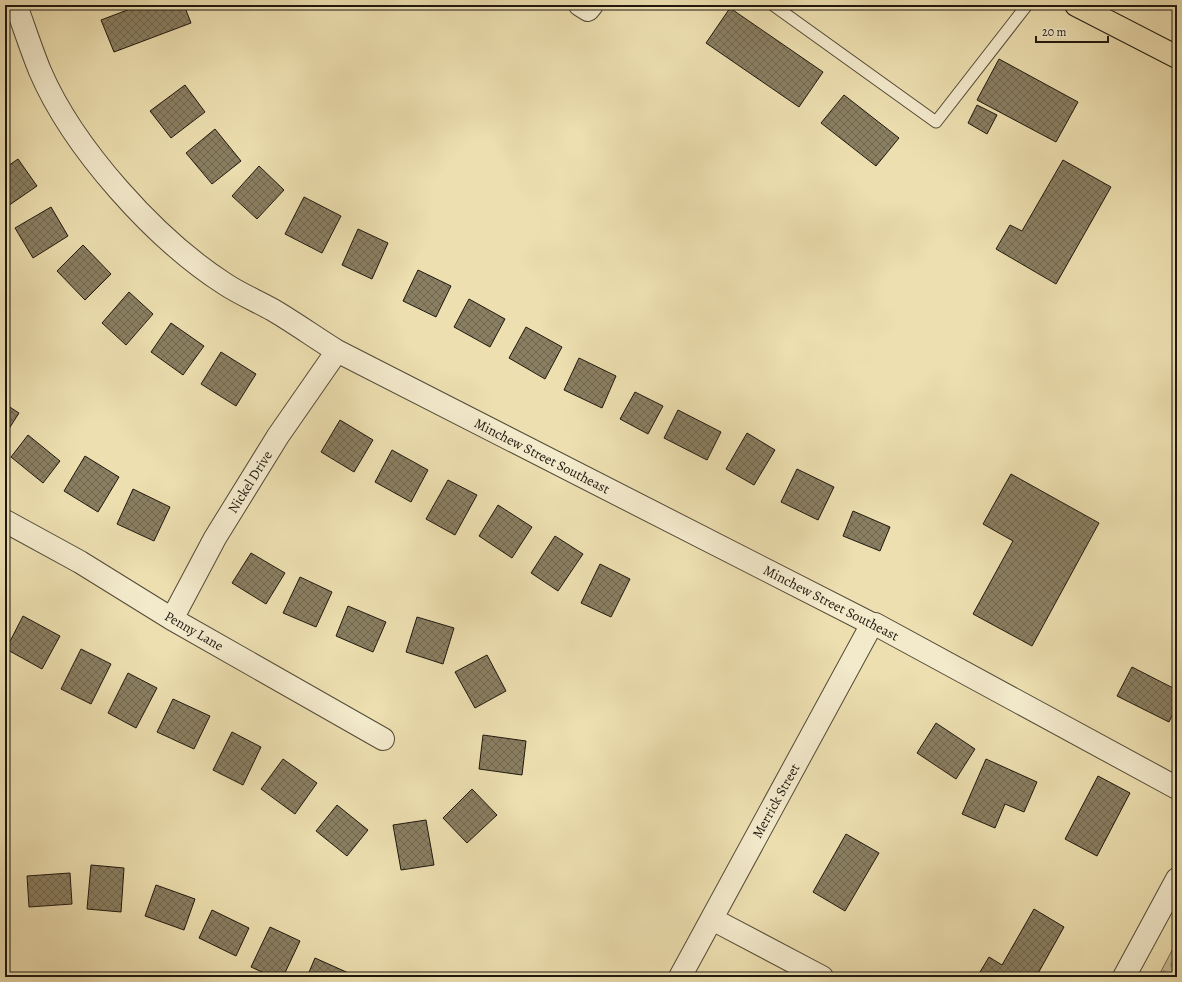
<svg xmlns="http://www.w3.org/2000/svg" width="1182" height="982" viewBox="0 0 1182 982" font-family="Alegreya,serif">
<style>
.cemetery{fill:url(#cemetery-stones);stroke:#746a51}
.building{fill:url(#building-cross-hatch);stroke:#1f180e}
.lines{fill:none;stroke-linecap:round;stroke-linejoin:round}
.lane-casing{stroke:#524a36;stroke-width:13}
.street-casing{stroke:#524a36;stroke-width:24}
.highway-casing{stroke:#1f180e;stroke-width:24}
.lane{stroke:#f3eacc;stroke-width:11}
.street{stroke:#f3eacc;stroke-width:22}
.highway{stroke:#eddfb0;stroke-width:22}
.labels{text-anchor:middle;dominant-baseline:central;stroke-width:3.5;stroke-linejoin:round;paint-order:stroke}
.street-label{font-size:14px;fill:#1f180e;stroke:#f3eacc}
</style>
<defs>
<pattern id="cemetery-stones" width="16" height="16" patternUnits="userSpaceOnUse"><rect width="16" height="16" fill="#cabd94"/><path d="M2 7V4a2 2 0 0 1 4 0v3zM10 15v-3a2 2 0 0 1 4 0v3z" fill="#ada27e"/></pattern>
<pattern id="building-cross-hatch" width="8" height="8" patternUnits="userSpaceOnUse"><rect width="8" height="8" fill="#8a7f62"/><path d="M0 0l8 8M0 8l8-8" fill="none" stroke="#70674f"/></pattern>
</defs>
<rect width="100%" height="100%" fill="#eddfb0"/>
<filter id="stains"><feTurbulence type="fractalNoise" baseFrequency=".005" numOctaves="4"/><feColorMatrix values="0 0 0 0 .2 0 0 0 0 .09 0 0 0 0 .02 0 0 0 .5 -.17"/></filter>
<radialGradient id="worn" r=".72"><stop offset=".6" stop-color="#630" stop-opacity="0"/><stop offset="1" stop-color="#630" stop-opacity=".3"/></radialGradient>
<!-- cemetery -->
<path class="cemetery" d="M1177 941V977H1158Z"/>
<!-- building -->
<path class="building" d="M128 5H184L191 23 114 52 101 20 130 9Z
M730 8 823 72 799 107 706 43Z
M999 59 1078 102 1056 142 977 100Z
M185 85 205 112 171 138 150 111Z
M844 95 899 138 876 166 821 123Z
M977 105 997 115 987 134 968 123Z
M215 129 241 161 212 184 186 153Z
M18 159 37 186 5 208V168Z
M1063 160 1111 187 1056 284 996 249 1010 225 1022 231Z
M259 166 284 190 257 219 232 196Z
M304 197 341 216 322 253 285 234Z
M51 207 68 236 33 258 15 228Z
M358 229 388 243 372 279 342 265Z
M83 245 111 274 85 300 57 271Z
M418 270 451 286 436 317 403 301Z
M129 292 153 314 126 345 102 323Z
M469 299 505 319 490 347 454 327Z
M171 323 204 346 183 375 151 352Z
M526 327 562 347 545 379 509 358Z
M221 352 256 374 236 406 201 384Z
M579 358 616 376 602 408 564 390Z
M635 392 663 406 648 434 620 419Z
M5 404 19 413 5 435Z
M678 410 721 432 707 460 664 438Z
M340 420 373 440 354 472 321 452Z
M747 433 775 450 754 485 726 469Z
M28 435 60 461 43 483 11 457Z
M392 450 428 470 411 502 375 482Z
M85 456 119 477 98 512 64 491Z
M797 469 834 487 818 520 781 502Z
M1011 474 1099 523 1032 646 973 614 1013 541 983 524Z
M448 480 477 495 455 535 426 519Z
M133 489 170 507 154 541 117 524Z
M498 505 532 527 512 558 479 536Z
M853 511 890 527 880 551 843 536Z
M555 536 583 554 558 591 531 573Z
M251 553 285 573 266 604 232 583Z
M600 564 630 579 611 617 581 603Z
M300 577 332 592 316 627 283 613Z
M348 606 386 622 373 652 336 636Z
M23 616 60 636 42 669 6 649Z
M417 617 454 628 443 664 406 652Z
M81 649 111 664 91 704 61 689Z
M487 655 506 691 475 708 455 672Z
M1132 667 1177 690V705L1169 722 1117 696Z
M128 673 157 688 136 728 108 713Z
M173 699 210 716 194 749 157 732Z
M936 723 975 749 956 779 917 753Z
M232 732 261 747 243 785 213 770Z
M483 735 526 741 522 775 479 769Z
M283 759 317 783 295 814 261 789Z
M986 759 1037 782 1024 812 1005 804 995 828 962 814Z
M1098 776 1130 793 1097 856 1065 839Z
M472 789 497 815 467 843 443 818Z
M337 805 368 830 347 856 316 831Z
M426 820 434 865 401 870 393 825Z
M846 834 879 853 845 911 813 892Z
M91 865 124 868 121 912 87 909Z
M70 873 72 904 29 907 27 876Z
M156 885 195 899 184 930 145 916Z
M1034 909 1064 927 1036 977H977L989 957 1002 965Z
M212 910 249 928 236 956 199 938Z
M270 927 300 941 283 977H273L251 967Z
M315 958 353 975 352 977H307Z"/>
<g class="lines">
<defs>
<path id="lane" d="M773 5 936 122 1027 5"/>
<path id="street" d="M16 5C24 27 31 49 40 71 73 148 155 239 225 284 240 294 257 301 273 310 295 323 316 338 337 351L872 624H875L1177 788
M580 5 588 10 592 5
M5 521 80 562 172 619 383 739
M172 619 215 538 278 436 337 351
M712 919 822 977
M680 977 872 624
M1124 977 1177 879"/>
<path id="highway" d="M1076 5 1177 57"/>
</defs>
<!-- lane casing -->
<use href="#lane" class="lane-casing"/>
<!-- street casing -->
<use href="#street" class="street-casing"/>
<!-- highway casing -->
<use href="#highway" class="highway-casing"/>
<!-- lane -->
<use href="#lane" class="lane"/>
<!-- street -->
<use href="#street" class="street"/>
<!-- highway -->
<use href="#highway" class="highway"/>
</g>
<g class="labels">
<!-- street labels -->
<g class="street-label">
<text transform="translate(542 456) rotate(27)">Minchew Street Southeast</text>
<text transform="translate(250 482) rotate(-58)">Nickel Drive</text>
<text transform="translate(831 603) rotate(27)">Minchew Street Southeast</text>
<text transform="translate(194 631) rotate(30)">Penny Lane</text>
<text transform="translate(776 801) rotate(-61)">Merrick Street</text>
</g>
</g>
<!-- margin -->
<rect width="1182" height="982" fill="none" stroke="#eddfb0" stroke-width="20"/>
<rect x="6" y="6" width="1170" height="970" fill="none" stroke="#1f180e" stroke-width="2"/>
<rect x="10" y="10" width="1162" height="962" fill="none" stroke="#1f180e"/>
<!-- scale -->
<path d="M1036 36v6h72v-6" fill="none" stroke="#1f180e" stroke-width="2"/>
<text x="1042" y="36" font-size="12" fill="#1f180e" stroke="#f3eacc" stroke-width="3" paint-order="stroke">20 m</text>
<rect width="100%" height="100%" filter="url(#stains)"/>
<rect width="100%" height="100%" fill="url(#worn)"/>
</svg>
